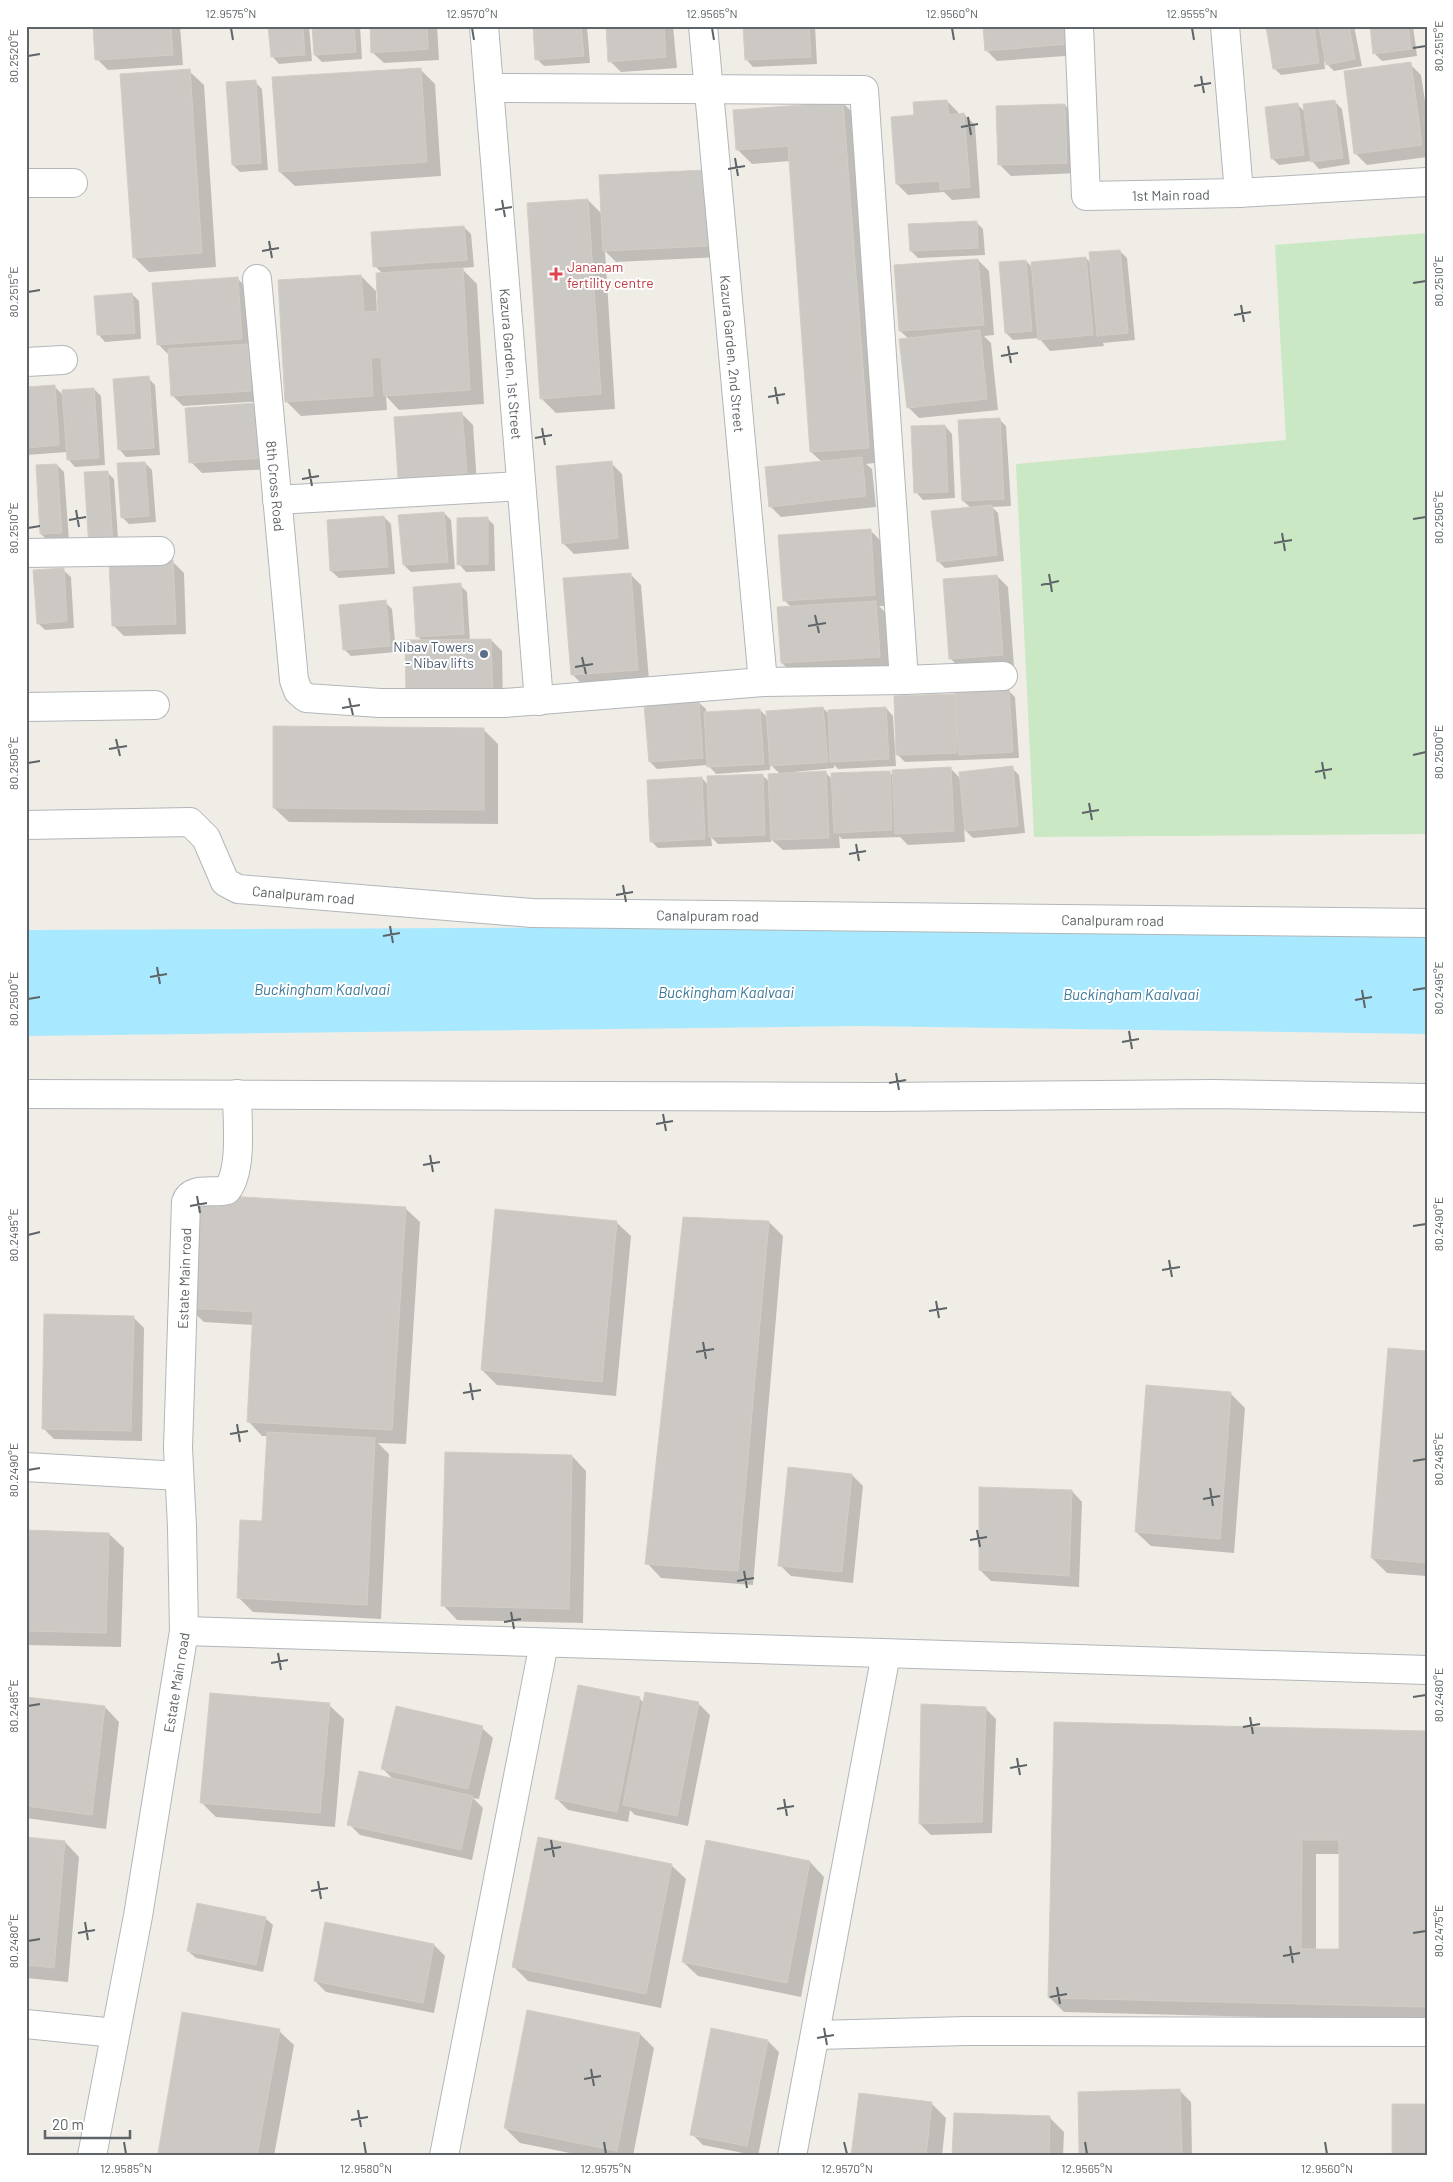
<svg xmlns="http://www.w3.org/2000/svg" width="1453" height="2182" viewBox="0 0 1453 2182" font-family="Barlow,sans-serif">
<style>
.green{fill:#cae8c4}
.water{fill:#a8e9ff}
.shadow{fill:#0003;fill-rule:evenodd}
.building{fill:#ccc8c4;stroke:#d5cdc5;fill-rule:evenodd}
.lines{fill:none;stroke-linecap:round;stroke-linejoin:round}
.minor-casing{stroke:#b2b6b9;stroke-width:30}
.minor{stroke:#fff;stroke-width:28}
.ticks{fill:none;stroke:#5e6467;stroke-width:2}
.health-dot{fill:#e0444e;stroke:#fff;stroke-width:2}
.service-dot{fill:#5c6f8a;stroke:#fff;stroke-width:2}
.labels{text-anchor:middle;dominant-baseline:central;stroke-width:4;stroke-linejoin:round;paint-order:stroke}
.street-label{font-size:14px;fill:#5e6467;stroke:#fff}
.health-label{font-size:14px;fill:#be3a42;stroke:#fff;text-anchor:start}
.service-label{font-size:14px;fill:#4e5e75;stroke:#fff;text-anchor:end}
.water-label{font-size:15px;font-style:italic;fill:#3a7898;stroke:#fff}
.neatline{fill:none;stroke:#5e6467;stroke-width:2}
.ticks-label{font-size:12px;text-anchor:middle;fill:#5e6467}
</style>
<rect width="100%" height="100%" fill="#f0ede7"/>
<!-- green -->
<path class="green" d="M1427 233V834L1034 837 1016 464 1286 440 1275 245Z"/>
<!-- water -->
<path class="water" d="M853 926 1427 931V1034L859 1026 26 1036V930Z"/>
<!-- shadow -->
<path class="shadow" d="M94 26H180L183 65 108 70 97 59Z
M270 26H309L312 61 279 64 272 56Z
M313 26H360L362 59 322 62 315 55Z
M371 26H437L439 60 384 63 372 52Z
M534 26H587L590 63 544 66 537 59Z
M607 26H673L677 68 621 72 610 61Z
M744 26H815L817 64 753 67 746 59Z
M1077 26 1079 55 997 61 986 50Z
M1268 26H1354L1362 66 1334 71 1324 61 1325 69 1281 75 1274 68Z
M1371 26H1413L1417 56 1382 61 1375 54Z
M1410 64 1421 75 1427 114V157L1367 165 1356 154Z
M420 69 435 84 441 176 295 186 280 172Z
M189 71 204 85 216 267 149 272 134 257Z
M255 82 262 89 268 170 240 172 233 165Z
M947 101 958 112V115L964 114 975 125 980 198 952 200 944 192 908 195 897 184 915 116Z
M1334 101 1342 109 1350 164 1319 169 1312 161 1279 165 1272 158 1297 104 1305 112Z
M843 103 857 117 883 462 866 464 872 469 876 507 781 517 770 506 822 462 811 452 790 161 752 164 737 149Z
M1065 105 1076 116 1078 173 1011 176 1000 165Z
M705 171 720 257 616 262 605 251 615 409 556 413 541 398 588 200 603 215Z
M976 222 983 229 985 255 918 258 911 251Z
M464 227 471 234 474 267 461 268 477 284 484 404 399 410 386 396 387 410 301 416 286 401 361 276 376 291 377 312H380L383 274 375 266Z
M1120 251 1127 258 1135 340 1103 343 1104 346 1050 351 1039 338 1013 340 1006 333 1026 261 1033 268 1086 258 1092 264Z
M978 260 989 271 994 335 984 336 991 343 998 410 919 418 908 407 909 339 900 331Z
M237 278 248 289 262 401 183 406 172 395 169 355 158 344Z
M132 294 139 301 141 339 105 342 98 334Z
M148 378 155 385 160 455 126 457 119 449Z
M54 386 64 396 94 389 101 396 105 465 75 467 68 459V452L26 455V388Z
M256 405 271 469 202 473 191 462Z
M462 414 473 425 477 484 410 489 399 478Z
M999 419 1006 426 1011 506 992 507 998 513 1004 561 945 568 938 561 971 508 963 501Z
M945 426 952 434 955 498 923 500 916 492Z
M145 463 152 470 156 522 129 524 122 517Z
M611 463 622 474 629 549 574 554 563 543Z
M57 465 64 472 69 540 48 541 41 534Z
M107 472 114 479 119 553 97 555Z
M444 513 451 520 455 569 411 572 404 565Z
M384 517 391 524 395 574 339 578 331 571Z
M487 518 494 525 495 571 466 572 459 564Z
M870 530 881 541 886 606H879L886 613 890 668 793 674 782 663 791 607 784 600Z
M173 562 184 573 186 634 124 636 113 625Z
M63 570 71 577 74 628 45 630 38 623Z
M630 574 641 585 649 680 583 685 572 674Z
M997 576 1008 587 1014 666 961 669 950 658Z
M460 585 467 592 470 641 491 640 502 651 503 708 417 636Z
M385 602 392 609 396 652 351 656 344 649Z
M1008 690 1015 697 1019 758 905 762 898 755 895 697 956 695Z
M698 702 706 709V714L760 710 768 718 823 708 829 714 886 708 893 716 896 766 838 769 834 765V768L794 772V774L826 773 833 780 889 772 894 777 950 768 961 779 1012 768 1019 775 1025 833 973 838 964 829 965 842 908 845 900 837 842 839 839 836 840 848 783 850 771 839V842L718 844 711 837 712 846 658 848 651 841 702 778 709 786 762 775 770 782 780 774 770 764V770L716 774 708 765 657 769 650 762Z
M484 730 498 744V824L289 822 274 808Z
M405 1208 420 1222 406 1444 378 1443 389 1454 381 1619 253 1612 238 1597 263 1522 268 1436H262L248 1421 254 1325 204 1322 189 1308Z
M616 1222 631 1236 616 1396 497 1385 482 1370Z
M769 1222 783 1236 753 1585 661 1578 647 1563Z
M133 1317 144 1328 142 1441 54 1439 43 1428Z
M1427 1352V1576L1387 1573 1372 1558Z
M1230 1393 1245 1408 1234 1553 1151 1546 1136 1532Z
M572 1456 586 1471 583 1623 457 1620 443 1605Z
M852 1475 863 1486 853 1583 791 1576 780 1565Z
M1072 1491 1082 1502 1079 1587 991 1581 980 1570Z
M26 1531 109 1534 124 1548 121 1647 26 1645Z
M639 1698 644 1703 699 1704 710 1715 688 1826 635 1815 630 1810 628 1822 568 1810 557 1799Z
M26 1699 105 1707 119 1722 106 1829 26 1818Z
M329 1705 344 1719 335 1827 216 1817 202 1803Z
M985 1708 996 1719 992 1833 931 1835 920 1824Z
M482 1728 493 1738 479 1799 473 1798 483 1808 472 1860 360 1835 349 1824 394 1780 383 1769Z
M1427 1732V2021L1064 2012 1050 1998ZM1316 1854H1340V1950H1316Z
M26 1839 65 1842 79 1857 68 1982 26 1978Z
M810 1862 824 1877 801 1997 698 1976 683 1962Z
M671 1865 686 1879 661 2008 528 1981 514 1967Z
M265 1918 273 1925 263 1972 196 1958 188 1951Z
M434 1945 445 1956 434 2013 326 1992 315 1981Z
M279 2031 294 2045 274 2156H163L159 2152Z
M640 2034 654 2048 633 2156H585L520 2143 505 2128Z
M768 2041 779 2052 758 2156 703 2145 692 2134Z
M1180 2091 1191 2102 1192 2156H1081Z
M931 2103 946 2118 942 2156H853Z
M1050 2118 1064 2132 1063 2156H953Z"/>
<!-- building -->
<path class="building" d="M93 26H171L173 55 95 60Z
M268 26H303L305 55 271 57Z
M312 26H354L356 52 314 55Z
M370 26H427L428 49 371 53Z
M533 26H581L584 56 535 60Z
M606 26H664L666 57 608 62Z
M743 26H809L811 57 745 60Z
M983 26H1067L1068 44 985 51Z
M1266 26H1314L1319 63 1273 69Z
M1319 26H1349L1355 59 1326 65Z
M1370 26H1408L1411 49 1373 54Z
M1411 62 1422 145 1354 154 1344 71Z
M421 68 427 162 279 172 272 77Z
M190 69 202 253 133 258 120 74Z
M256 80 261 163 232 165 226 82Z
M947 100 949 115 964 113 970 187 940 190V181L896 184 891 117 914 115 913 102Z
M1335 100 1343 158 1311 162 1303 104Z
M843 102 869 448 810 452 788 146 736 150 733 110Z
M1298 103 1304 155 1271 159 1265 107Z
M1065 104 1067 163 998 165 996 106Z
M705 170 709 246 603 251 599 175Z
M588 199 601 394 540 399 527 203Z
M977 221 978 248 910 251 908 224Z
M464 226 467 260 373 267 371 232Z
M1120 250 1128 333 1097 336 1089 252Z
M1086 257 1093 335 1038 340 1031 262Z
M978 259 984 325 899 331 894 265Z
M1026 260 1032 331 1005 333 999 262Z
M463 268 470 390 384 396 381 357 371 358 373 396 285 402 278 280 361 275 364 312 378 311 376 273Z
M238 277 242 339 157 345 152 283Z
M132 293 135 333 97 335 94 296Z
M980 330 987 399 907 408 899 339Z
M248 344 251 391 171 396 168 349Z
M149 376 154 448 118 450 113 379Z
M55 385 59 445 26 448V387Z
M94 388 99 458 67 460 62 390Z
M256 403 260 458 189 463 185 408Z
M462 412 467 474 398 478 394 417Z
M1000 418 1004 499 962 501 958 420Z
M945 425 948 492 914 493 911 426Z
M862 457 866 496 769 507 765 467Z
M612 461 618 538 562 544 556 466Z
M145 462 149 516 121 518 117 463Z
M57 464 62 533 40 534 36 465Z
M108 471 113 546 89 548 84 472Z
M992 505 997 555 937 562 931 511Z
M444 512 448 562 403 565 398 515Z
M384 516 388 567 330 571 327 520Z
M488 517V564L457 565V518Z
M871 529 875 595 783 601 778 535Z
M173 560 176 624 112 626 109 563Z
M64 568 67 621 37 624 33 570Z
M631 573 638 670 571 675 563 578Z
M997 575 1003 655 949 659 943 579Z
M461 583 464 634 416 637 413 587Z
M386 600 390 646 343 650 339 605Z
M876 601 880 657 781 663 777 607Z
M491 639 493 697 406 698 405 640Z
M1009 688 1013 752 959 755 955 692Z
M955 694 957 753 896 755 894 696Z
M699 701 703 758 649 762 644 705Z
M823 707 828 762 770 766 766 711Z
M886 707 889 759 830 762 828 710Z
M760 709 764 764 707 767 704 712Z
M273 726 484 728V810L273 808Z
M1013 766 1018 826 965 831 959 772Z
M951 767 954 831 895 834 892 770Z
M826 771 829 838 771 840 768 774Z
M890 771 892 830 834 833 831 773Z
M763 774 765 835 709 837 707 776Z
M702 777 705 839 650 842 647 780Z
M195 1194 406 1207 392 1430 247 1422 253 1312 188 1308Z
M495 1209 617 1221 602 1382 481 1370Z
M683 1217 769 1221 738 1571 645 1564Z
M44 1314 134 1316 131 1431 42 1429Z
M1388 1348 1427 1351V1563L1371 1558Z
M1146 1385 1231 1392 1220 1539 1135 1532Z
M267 1432 375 1438 367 1605 237 1598 240 1520 262 1521Z
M445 1452 572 1455 569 1609 441 1606Z
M788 1467 852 1474 842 1572 778 1566Z
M979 1487 1072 1490 1069 1576 979 1570Z
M26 1530 109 1533 106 1633 26 1631Z
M578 1685 640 1697 617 1812 555 1799Z
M645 1692 699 1702 677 1816 623 1805Z
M210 1693 330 1703 320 1813 200 1803Z
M26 1697 105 1706 92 1815 26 1806Z
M921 1704 986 1707 982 1822 919 1824Z
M396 1706 483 1726 468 1789 381 1769Z
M1054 1722 1427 1731V2007L1048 1998ZM1302 1840H1339V1949H1301Z
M359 1771 473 1796 461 1850 347 1825Z
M26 1837 65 1841 54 1968 26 1965Z
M538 1837 672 1864 646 1994 512 1967Z
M706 1840 810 1861 787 1983 682 1962Z
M197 1903 266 1917 256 1965 187 1951Z
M325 1922 434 1944 423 2003 314 1981Z
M527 2010 640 2033 617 2151 504 2128Z
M182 2012 280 2029 257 2156H174L158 2153Z
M711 2028 768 2040 747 2146 690 2135Z
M1180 2089 1182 2156H1079L1078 2092Z
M859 2093 932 2102 926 2156H851Z
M1392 2104H1427V2156H1392Z
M954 2113 1050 2116 1049 2156H952Z"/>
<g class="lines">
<defs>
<g id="minor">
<path id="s1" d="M484 26 539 701"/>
<path id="s2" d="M703 26 763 682"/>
<path id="s3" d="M1079 26 1086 196 1239 193 1427 182"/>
<path d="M1225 26 1239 193"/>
<path d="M26 183H73"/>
<path id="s4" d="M257 279 294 680 298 691 306 698 380 703H504L763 682 904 680 864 90 490 88"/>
<path d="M26 362 63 360"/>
<path d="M277 500 521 486"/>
<path d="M26 553 160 551"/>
<path d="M904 680 1003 676"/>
<path d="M26 707 155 705"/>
<path id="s5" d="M26 825 190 822 206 838 225 882 238 889 532 913 1427 923"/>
<path d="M26 1094 876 1097 1213 1094 1427 1098"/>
<path d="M26 1467 179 1476"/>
<path d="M184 1631 1427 1670"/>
<path d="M26 2024 115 2033"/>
<path d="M816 2035 966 2031 1427 2032"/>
<path id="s6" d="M92 2156 138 1916 184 1631 182 1527 178 1448 186 1202C191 1186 214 1194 227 1190 243 1170 237 1120 237 1094"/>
<path d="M444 2156 544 1643"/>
<path d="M792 2156 886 1654"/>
</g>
</defs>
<!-- minor casing -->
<use href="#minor" class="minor-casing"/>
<!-- minor -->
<use href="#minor" class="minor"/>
</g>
<!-- ticks -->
<path class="ticks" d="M231 28 233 40M472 28 474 40M712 28 714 40M952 28 954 40M1192 28 1194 40M1413 48 1426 46M28 56 40 54M1201 76 1204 93M1194 86 1211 83M968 117 971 135M961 127 978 124M735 158 738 176M728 169 745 166M502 200 505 217M495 210 512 207M269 241 272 258M262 251 279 248M1413 283 1426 281M28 292 40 290M1241 305 1244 322M1234 315 1251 312M1008 346 1011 363M1001 356 1018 353M775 387 778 404M768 397 785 394M542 428 545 445M535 438 552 435M309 469 312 486M302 479 319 476M76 510 79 527M1413 519 1426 517M69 520 86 517M28 528 40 526M1282 533 1285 551M1274 543 1292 540M1049 574 1052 592M1041 585 1059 581M815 615 819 633M808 626 826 623M582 657 586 674M575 667 593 664M349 698 353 715M342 708 360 705M116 739 120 756M109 749 127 746M1413 755 1426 752M1322 762 1325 779M28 763 40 761M1315 772 1332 769M1089 803 1092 820M1082 813 1099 810M856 844 859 861M849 854 866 851M623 885 626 902M616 895 633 892M390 926 393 943M383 936 400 933M157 967 160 984M150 977 167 974M1362 990 1365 1008M1413 990 1426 988M28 999 40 997M1355 1000 1372 997M1129 1031 1132 1049M1122 1042 1139 1039M896 1073 899 1090M889 1083 906 1080M663 1114 666 1131M656 1124 673 1121M430 1155 433 1172M423 1165 440 1162M197 1196 200 1213M190 1206 207 1203M1413 1226 1426 1224M28 1235 40 1232M1169 1260 1172 1277M1162 1270 1180 1267M936 1301 939 1318M929 1311 947 1308M703 1342 706 1359M696 1352 714 1349M470 1383 473 1400M463 1393 481 1390M237 1424 240 1442M230 1434 248 1431M1413 1461 1426 1459M28 1470 40 1468M1210 1488 1213 1506M1203 1499 1220 1496M977 1530 980 1547M970 1540 987 1537M744 1571 747 1588M737 1581 754 1578M511 1612 514 1629M504 1622 521 1619M278 1653 281 1670M271 1663 288 1660M1413 1697 1426 1695M28 1706 40 1704M1250 1717 1253 1734M1243 1727 1260 1724M1017 1758 1020 1775M1010 1768 1027 1765M784 1799 787 1816M777 1809 794 1806M551 1840 554 1857M544 1850 561 1847M318 1881 321 1899M311 1891 328 1888M85 1922 88 1940M78 1933 95 1930M1413 1933 1426 1931M28 1941 40 1939M1290 1946 1293 1963M1283 1956 1300 1953M1057 1987 1060 2004M1050 1997 1067 1994M824 2028 827 2045M817 2038 834 2035M591 2069 594 2086M584 2079 601 2076M358 2110 361 2127M351 2120 368 2117M124 2142 126 2154M364 2142 366 2154M604 2142 606 2154M844 2142 847 2154M1085 2142 1087 2154M1325 2142 1327 2154"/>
<!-- markers -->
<path class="health-dot" d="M553.5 266.5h5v5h5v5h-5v5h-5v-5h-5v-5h5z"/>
<circle class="service-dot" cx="484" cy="654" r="5"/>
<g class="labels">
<!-- street labels -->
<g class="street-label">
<text stroke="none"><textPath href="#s3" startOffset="255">1st Main road</textPath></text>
<text stroke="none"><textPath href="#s2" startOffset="329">Kazura Garden, 2nd Street</textPath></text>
<text stroke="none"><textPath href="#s1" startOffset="339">Kazura Garden, 1st Street</textPath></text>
<text stroke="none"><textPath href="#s4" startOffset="208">8th Cross Road</textPath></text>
<text stroke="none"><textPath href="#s5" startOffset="315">Canalpuram road</textPath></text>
<text stroke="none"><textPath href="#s5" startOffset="720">Canalpuram road</textPath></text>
<text stroke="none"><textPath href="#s5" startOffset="1125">Canalpuram road</textPath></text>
<text stroke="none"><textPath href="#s6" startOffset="886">Estate Main road</textPath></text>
<text stroke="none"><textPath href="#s6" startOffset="481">Estate Main road</textPath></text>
</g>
<!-- health labels -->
<g class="health-label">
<text x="567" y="266">Jananam<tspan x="567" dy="16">fertility centre</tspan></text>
</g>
<!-- service labels -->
<g class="service-label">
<text x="474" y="646">Nibav Towers<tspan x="474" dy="16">- Nibav lifts</tspan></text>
</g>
<!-- water labels -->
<g class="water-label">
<text x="322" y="989">Buckingham Kaalvaai</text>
<text x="726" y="992">Buckingham Kaalvaai</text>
<text x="1131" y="994">Buckingham Kaalvaai</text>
</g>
</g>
<!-- border -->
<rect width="1453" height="2182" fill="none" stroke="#ffffff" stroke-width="55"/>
<!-- scale -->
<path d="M45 2130v8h85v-8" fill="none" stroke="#5e6467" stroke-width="2.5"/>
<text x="52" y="2130" font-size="15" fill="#5e6467" stroke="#ffffff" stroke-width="4" paint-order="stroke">20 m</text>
<rect x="28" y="28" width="1398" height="2126" class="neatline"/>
<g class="ticks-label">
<text x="231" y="18">12.9575°N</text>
<text x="472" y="18">12.9570°N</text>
<text x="712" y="18">12.9565°N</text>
<text x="952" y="18">12.9560°N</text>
<text x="1192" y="18">12.9555°N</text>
<text transform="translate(1439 46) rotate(-90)" y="4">80.2515°E</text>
<text transform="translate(14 56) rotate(-90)" y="4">80.2520°E</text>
<text transform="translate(1439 281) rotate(-90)" y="4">80.2510°E</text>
<text transform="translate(14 292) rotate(-90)" y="4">80.2515°E</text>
<text transform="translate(1439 517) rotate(-90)" y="4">80.2505°E</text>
<text transform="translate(14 528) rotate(-90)" y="4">80.2510°E</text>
<text transform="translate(1439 752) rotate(-90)" y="4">80.2500°E</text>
<text transform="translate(14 763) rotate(-90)" y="4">80.2505°E</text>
<text transform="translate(1439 988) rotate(-90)" y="4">80.2495°E</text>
<text transform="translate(14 999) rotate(-90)" y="4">80.2500°E</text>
<text transform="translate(1439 1224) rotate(-90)" y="4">80.2490°E</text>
<text transform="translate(14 1235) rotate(-90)" y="4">80.2495°E</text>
<text transform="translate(1439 1459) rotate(-90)" y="4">80.2485°E</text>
<text transform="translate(14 1470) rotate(-90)" y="4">80.2490°E</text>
<text transform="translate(1439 1695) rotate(-90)" y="4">80.2480°E</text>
<text transform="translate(14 1706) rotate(-90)" y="4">80.2485°E</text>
<text transform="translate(1439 1931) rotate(-90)" y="4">80.2475°E</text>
<text transform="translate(14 1941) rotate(-90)" y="4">80.2480°E</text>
<text x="126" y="2173">12.9585°N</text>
<text x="366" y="2173">12.9580°N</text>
<text x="606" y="2173">12.9575°N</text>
<text x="847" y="2173">12.9570°N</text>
<text x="1087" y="2173">12.9565°N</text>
<text x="1327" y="2173">12.9560°N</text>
</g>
</svg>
